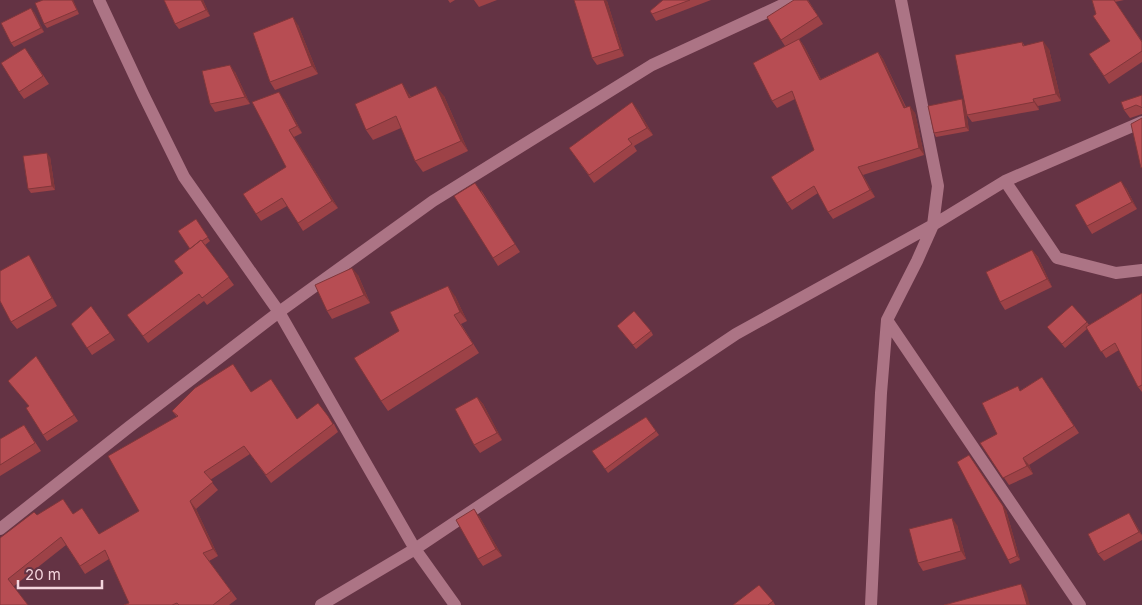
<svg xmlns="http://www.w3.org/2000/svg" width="1142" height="605" viewBox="0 0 1142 605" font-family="Inter,sans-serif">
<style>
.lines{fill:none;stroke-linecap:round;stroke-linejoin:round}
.minor{stroke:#ac7485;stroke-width:12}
.wall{fill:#9d4247}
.shaded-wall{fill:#80363a}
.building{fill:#b74d53;stroke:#80363a}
</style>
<rect width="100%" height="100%" fill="#643344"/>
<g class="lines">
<!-- minor -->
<path class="minor" d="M99 0 143 94 184 177 279 312 415 549 455 605
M1005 181 1057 258 1116 273 1142 270
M887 320 1080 605
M0 529 129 427 279 312 433 201 652 65 793 0
M321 605 415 549 736 334 933 225 1005 181 1142 122
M871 605 881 393 887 320 917 261 933 225 938 186 901 0"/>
</g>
<!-- wall -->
<path class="wall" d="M43 0H73L79 14 47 28 44 24Z
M164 0H203L210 16 179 29 175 24Z
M448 0H455L450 3Z
M474 0H497L479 7Z
M663 0H711L656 21 650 11Z
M808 0 823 24 799 39 804 46 821 79 878 52 883 59 906 107 915 113 924 155 863 175 875 197 833 219 828 212 818 193 792 210 787 203 814 150 795 99 777 108 772 101 785 46 781 40Z
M1092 0H1124L1115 2 1142 41V62L1109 84 1089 54 1110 41 1096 14Z
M607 1 624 56 597 65 592 58Z
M34 12 44 32 14 47 11 43Z
M298 25 318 74 275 90 270 82Z
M1022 42 1025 46 1049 49 1061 101 1038 106 1039 110 972 122 967 115 966 111 969 131 936 137 934 133 964 103Z
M30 55 49 84 24 99 19 92Z
M235 72 250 104 215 112 210 104Z
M409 94 411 97 444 96 468 151 423 172 415 161 401 128 373 140 366 130Z
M1142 95V114L1130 118 1124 110Z
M284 99 302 133 294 137 338 208 303 231 287 206 261 221 256 214 286 167Z
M638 110 653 135 634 146 637 151 594 183 569 148Z
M50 157 55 190 31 193 28 189Z
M1126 188 1137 209 1092 234 1087 226Z
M481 190 520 252 498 266 493 258Z
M196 219 210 241 205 245 234 285 207 305 204 301 148 343 127 315 183 274 174 261 190 249Z
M1032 250 1038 257 1052 287 1005 310 1000 302Z
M34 263 57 306 17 329 11 322Z
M358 275 370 303 332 319 327 311Z
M1142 293V392L1138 387 1119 350 1106 358 1087 329 1065 348 1047 327 1087 322 1089 325Z
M455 296 467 321 461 324 479 353 388 411 381 401 399 331Z
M91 306 115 340 92 355 71 324Z
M617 326 651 331 653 335 636 349Z
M36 356 78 421 47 441 43 435 29 406 8 381Z
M1042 377 1079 433 1029 465 1033 474 1009 485 980 443 997 434 1021 390Z
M251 391 297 419 334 424 338 432 271 483 250 454 210 480 218 490 196 509 218 556 209 561 237 599 229 605H124L129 603 109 559 85 574 66 545 14 586 0 605V538L37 515 73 513 99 534 139 511 177 417 172 411Z
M477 397 483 404 502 440 480 453 474 445Z
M646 417 659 435 608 473 592 451Z
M24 425 41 451 0 476V439Z
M1006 510 1020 560 1010 564 1008 560Z
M1129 513 1142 535V540L1104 561 1098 554Z
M479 516 502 556 483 566 478 559Z
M957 525 966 559 923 571 918 563Z
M773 601 775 605H733Z"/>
<!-- shaded-wall -->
<path class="shaded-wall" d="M72 0H73L79 14Z
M201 0H203L210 16 206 10Z
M604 0H606L607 1 624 56 620 49Z
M31 8 34 12 44 32 41 28Z
M293 17 298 25 318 74 312 66Z
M799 39 804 46 825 87 820 80Z
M1043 41 1049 49 1061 101 1056 94Z
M878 52 883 59 909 115 904 108Z
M230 65 235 72 250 104 245 97Z
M402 83 409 94 416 109 409 98Z
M436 86 444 96 468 151 461 141Z
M279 92 284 99 302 133 297 126Z
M962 99 965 103 969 131 966 127Z
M1033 99 1038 106 1039 110 1034 102Z
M632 102 638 110 653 135 647 128Z
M910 106 915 113 924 155 919 148Z
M289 130 294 137 338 208 332 201Z
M47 153 50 157 55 190 52 186Z
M858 167 863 175 875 197 870 190Z
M1121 181 1126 188 1137 209 1132 202Z
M1032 250 1038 257 1052 287 1047 279Z
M29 255 34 263 57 306 52 298Z
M352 268 358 275 370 303 364 295Z
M448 286 455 296 467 321 460 312Z
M477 397 483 404 502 440 497 433Z
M1023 458 1029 465 1033 474 1027 466Z
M972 459 1006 510 1020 560 1017 556Z
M190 501 196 509 218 556 213 549Z
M474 509 479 516 502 556 496 549Z
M1129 513 1134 521 1142 536 1139 532Z
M952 518 957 525 966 559 961 551Z
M1021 584 1026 591 1030 605H1027Z"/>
<!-- building -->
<path class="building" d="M43 0H72L77 10 44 24 35 3Z
M164 0H201L206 10 175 24Z
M574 0H604L620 49 592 58Z
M663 0H690L652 14 650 11Z
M794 0H807L818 16 781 40 767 17Z
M1092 0H1114L1142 42V51L1104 76 1089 54 1110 41 1093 16 1096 14Z
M31 8 41 28 11 43 1 23Z
M293 17 312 66 270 82 253 33Z
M799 39 820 80 878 52 904 108 910 106 919 148 858 167 870 190 828 212 814 186 787 203 771 177 814 150 792 91 772 101 753 63Z
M1043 41 1056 94 1033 99 1034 102 967 115 955 55 1022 42 1023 46Z
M25 48 43 76 19 92 1 63Z
M230 65 245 97 210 104 202 71Z
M402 83 409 98 436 86 461 141 415 161 396 116 366 130 355 104Z
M279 92 297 126 289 130 332 201 298 223 282 198 256 214 243 194 286 167 252 102Z
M1142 95V108L1141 107 1136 105 1124 110 1121 102Z
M962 99 966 127 934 133 928 106Z
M632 102 647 128 628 139 632 144 589 175 569 148Z
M1142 118V167L1141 168 1131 124Z
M47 153 52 186 28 189 23 156Z
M1121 181 1132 202 1087 226 1075 205Z
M475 183 515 244 493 258 454 196Z
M196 219 208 237 202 241 201 240 190 249 178 231Z
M201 240 229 277 202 298 199 294 143 336 127 315 183 273 174 261Z
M1032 250 1047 279 1000 302 986 272Z
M29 255 52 298 11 322 0 301V271Z
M352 268 364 295 327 311 315 285Z
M448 286 460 312 454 315 473 344 381 401 354 358 399 331 390 312Z
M1142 293V385L1138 387 1115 343 1101 352 1086 327Z
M1072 305 1087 322 1062 344 1047 327Z
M91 306 110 333 87 348 71 324Z
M634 311 651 331 633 345 617 326Z
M36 356 74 415 43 435 26 408 29 406 8 381Z
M233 364 251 392 271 379 297 419 318 403 328 416 333 424 266 475 244 446 204 472 213 482 190 501 213 549 203 553 231 591 213 605H179L177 603 172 605H124L129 603 105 550 80 566 61 537 8 579 28 605H0V538L34 512 37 515 63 499 73 514 82 508 99 534 139 511 108 456 178 416 172 411 195 388Z
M1042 377 1074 426 1023 458 1027 466 1003 478 980 443 997 434 982 403 1018 386 1020 391Z
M477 397 497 433 474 445 455 409Z
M646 417 656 431 605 469 592 451Z
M24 425 35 443 0 465V439Z
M969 455 1003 506 1017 556 1008 560 957 462Z
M474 509 496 549 478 559 456 520Z
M1129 513 1139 532 1098 554 1088 534Z
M952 518 961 551 918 563 909 529Z
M1021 584 1027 605H944Z
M759 585 773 601 768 605H733Z"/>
<!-- scale -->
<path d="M18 580v8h84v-8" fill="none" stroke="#f4d5dd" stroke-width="2.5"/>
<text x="25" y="580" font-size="15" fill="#f4d5dd" stroke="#643344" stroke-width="4" paint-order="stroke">20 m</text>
</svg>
